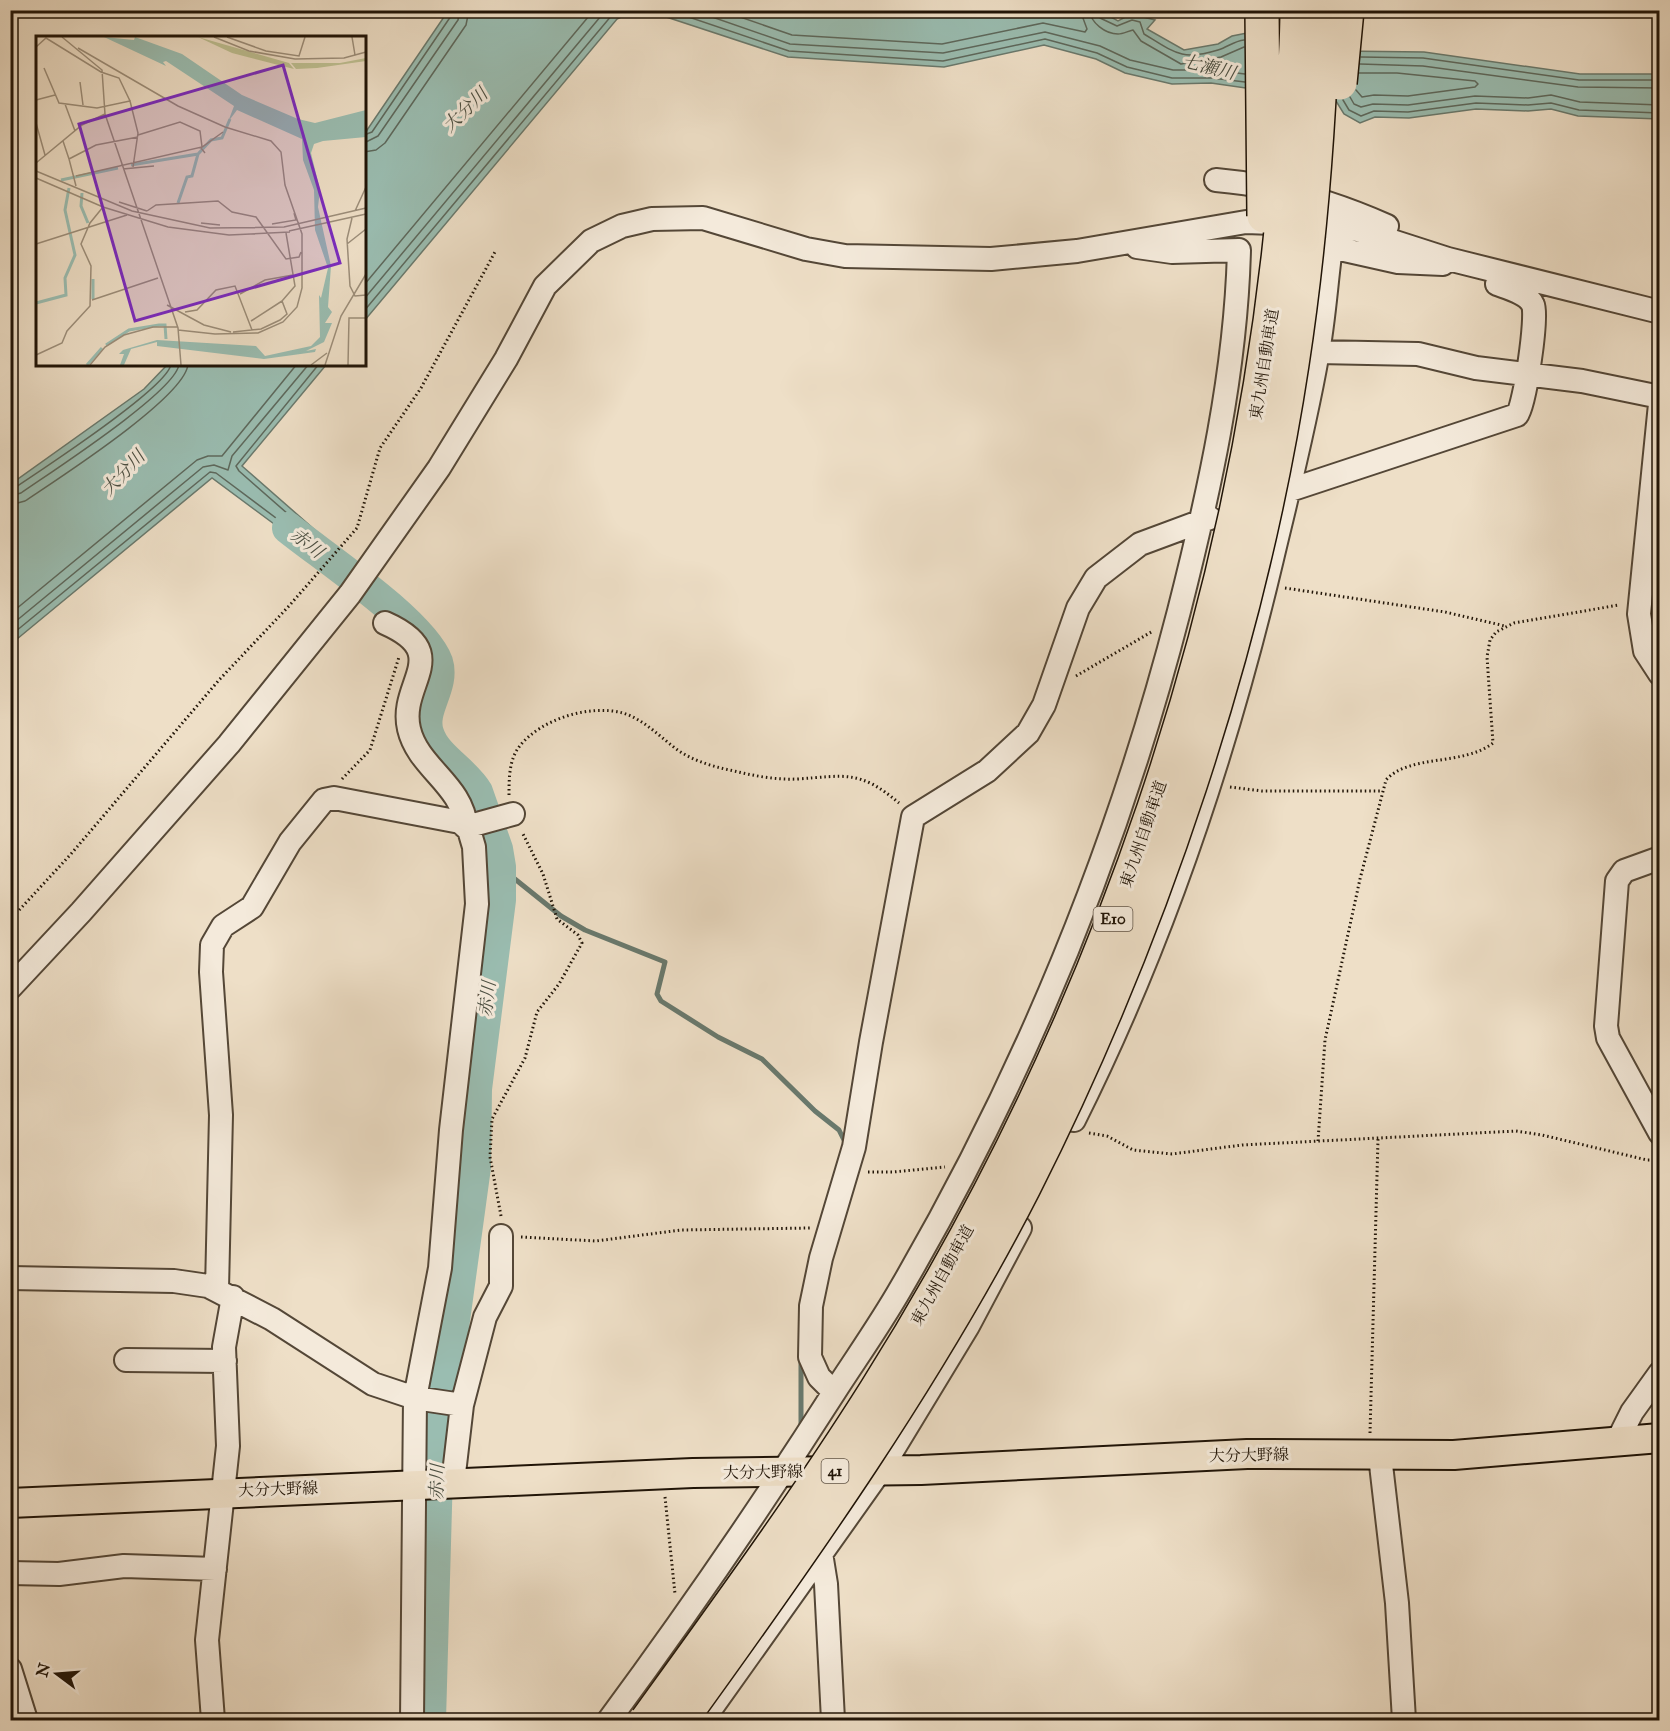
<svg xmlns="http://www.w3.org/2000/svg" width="1670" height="1731" viewBox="0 0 1670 1731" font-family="'IM FELL Great Primer','Noto Serif JP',serif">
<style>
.water{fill:#9abdb1;stroke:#69796d;stroke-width:1.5}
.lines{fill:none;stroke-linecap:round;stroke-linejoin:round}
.shore{stroke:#5d685c;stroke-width:1.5}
.stream{stroke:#69796d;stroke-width:5}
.river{stroke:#9abdb1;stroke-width:32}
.minor-casing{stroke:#544737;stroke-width:26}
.major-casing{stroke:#201407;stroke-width:32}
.path{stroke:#201407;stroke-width:3;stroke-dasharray:1.5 3;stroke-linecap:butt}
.minor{stroke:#f4eadb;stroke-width:22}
.major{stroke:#eedfc7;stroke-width:28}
.highway-bridge-casing{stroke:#201407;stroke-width:36;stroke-linecap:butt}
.highway-bridge{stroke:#eedfc7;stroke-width:33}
.labels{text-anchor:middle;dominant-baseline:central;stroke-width:6;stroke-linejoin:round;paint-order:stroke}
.shield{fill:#f4eadb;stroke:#605447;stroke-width:1.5}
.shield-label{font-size:15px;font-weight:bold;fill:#201407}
.street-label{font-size:16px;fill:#201407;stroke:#f4eadb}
.water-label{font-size:18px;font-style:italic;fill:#4b4f42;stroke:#f4eadb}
.inset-river{fill:none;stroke:#9abdb1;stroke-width:3}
.inset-road{fill:none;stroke:#9c8e7a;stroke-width:1.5}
.view{fill:#7b2cbf;fill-opacity:0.15;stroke:#7b2cbf;stroke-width:3}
.inset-edge{fill:none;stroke:#201407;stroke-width:3}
</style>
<rect width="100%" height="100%" fill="#eedfc7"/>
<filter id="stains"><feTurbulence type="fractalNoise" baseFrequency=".00333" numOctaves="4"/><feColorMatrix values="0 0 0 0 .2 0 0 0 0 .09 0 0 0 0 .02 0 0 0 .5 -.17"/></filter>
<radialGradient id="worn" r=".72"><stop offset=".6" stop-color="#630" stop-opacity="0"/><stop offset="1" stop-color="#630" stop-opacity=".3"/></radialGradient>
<!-- water -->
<path class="water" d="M1098 10 1118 21 1131 14 1155 20 1147 29 1184 50 1218 44 1232 36 1252 32 1340 51 1424 52 1580 74H1659V119L1578 116 1551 109 1528 111 1476 109 1409 118 1375 117 1360 123 1344 114 1336 101 1211 83 1172 84 1125 73 1096 59 1044 45 944 67 788 57 648 11Z
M448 11H633L617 19 365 320V133Z
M167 365H326L242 466 331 544 320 558 212 478 11 644V484L144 389Z"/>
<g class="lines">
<!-- shore -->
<path class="shore" d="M668 10 789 51 943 61 1045 39 1097 53 1127 67 1172 78H1212L1245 82
M692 10 790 44 943 53 1045 32 1100 46 1130 60 1173 70H1212L1245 74
M720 10 792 35 942 44 1043 23 1085 32 1087 29 1080 10
M1090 10C1090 23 1106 34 1118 34 1123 34 1128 31 1133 30L1141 41 1181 64 1221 57 1244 47
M1097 10 1100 18 1117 26 1132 20 1140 22 1144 34C1175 53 1182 61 1218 50 1228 47 1234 41 1244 40
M1361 57 1423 58 1579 80H1660
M1360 64 1423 66 1578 87 1660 88
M1356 90 1362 97 1374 95 1408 96 1475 87 1478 84 1475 81 1397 73H1359
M1350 97 1354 104 1361 107 1373 104 1408 105 1475 96 1528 98 1551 95 1580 102 1660 105
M1343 100 1349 110 1361 116 1374 111 1408 112 1476 103 1528 105 1551 103 1579 110 1660 113
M364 135 372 132 451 16 452 10
M364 143 378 136 458 20 460 10
M364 152 376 150 385 143 466 25 469 10
M364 285 594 10
M364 299 606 10
M364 311 612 15 619 10
M10 489 16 487C41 470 169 387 171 364
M10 496 21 493C48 474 177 391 179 364
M10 505 25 501C56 480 186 397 188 364
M10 614 197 460 208 456H222L297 364
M10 626 203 467 214 465 228 470 232 456 309 364
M10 636 210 472 216 473 316 548H320L321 543 239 471 236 466 319 364"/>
<!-- stream -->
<path class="stream" d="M500 867 561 916 585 930 665 962 657 994 661 1001 718 1037 762 1059 815 1111 839 1130 846 1144
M801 1357V1429"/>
<!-- river -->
<path class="river" d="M288 528C324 557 422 622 437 662 445 687 420 709 428 733 435 757 465 771 477 792L497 849 500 867V900L476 1089 475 1167 438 1437 430 1720"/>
<defs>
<path id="minor" d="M1216 180C1276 185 1333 202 1387 226
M1318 352 1418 354 1476 368 1582 381 1660 397
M1660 404 1639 614 1645 651 1660 674
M1278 494 1517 415C1525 405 1538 315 1533 305 1528 293 1508 288 1497 284
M385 623C455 654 398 683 409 729 418 768 463 785 466 827L513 814
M1660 858 1624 871 1617 881 1606 1026 1608 1038 1660 1133
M10 988 81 912 229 744 350 594 439 468 506 359 545 286 591 241 622 226 652 219 703 218 806 249 845 256 991 259 1077 251 1246 222 1321 225 1358 230 1448 259 1660 312
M1074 1120C1163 942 1226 753 1272 559 1288 492 1305 425 1317 357 1324 321 1326 284 1331 247L1398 262 1443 264
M10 1278 174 1281 208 1286 272 1319 373 1384 415 1398 462 1405
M217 1289 221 1115 211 972 212 945 223 926 252 907 290 842 324 800 334 798 460 822 469 830 474 847 477 904 451 1130 440 1268 415 1398 412 1720
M126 1360 225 1361
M834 1392 819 1377 810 1357 811 1306 821 1258 854 1147 871 1042 913 817 987 771 1028 733 1044 705 1078 608 1096 578 1140 544 1210 518
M1616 1444 1632 1412 1660 1373
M1380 1456 1397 1603 1404 1720
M453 1482 462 1405 485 1317 501 1286V1236
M821 1553 826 1584 833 1720
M10 1573 59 1574 124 1566 215 1569
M10 1669 26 1720
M213 1720 207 1640 228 1446 224 1347 233 1297
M609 1720C688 1613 763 1504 835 1391 857 1357 881 1323 901 1288 1024 1077 1118 848 1179 611 1209 493 1236 372 1239 250L1172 252 1137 247
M703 1720 880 1471 968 1326 1020 1228"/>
<path id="major" d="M10 1503 693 1473 921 1470 1247 1454 1454 1455 1660 1438"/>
</defs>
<!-- minor casing -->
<use href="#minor" class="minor-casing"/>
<!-- major casing -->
<use href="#major" class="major-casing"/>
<!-- path -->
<path class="path" d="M10 22 16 10
M1285 588 1445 612 1505 626
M1076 676 1153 631
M342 779 370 750 399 657
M1230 787 1262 791H1381
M509 795C509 779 509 760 519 747 540 719 590 704 623 713 645 720 661 738 679 751 696 762 715 767 734 771 755 776 776 780 797 779 845 776 859 769 899 803
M10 920 71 854 219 680 289 606 357 528 380 448 421 388 495 252
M1089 1133 1107 1136 1133 1150 1172 1154 1242 1145 1516 1131 1542 1135 1647 1160H1660
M1318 1141 1325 1040 1360 879 1386 780C1409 754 1464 766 1493 743L1487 657 1490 640 1496 632 1514 623 1619 605
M868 1172H893L945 1167
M501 1216 490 1157 492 1119 525 1058 537 1012 559 984 582 943 578 935 557 919 543 874 522 832
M521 1237 596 1241 681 1230 810 1228
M1370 1433 1378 1139
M665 1497 675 1594"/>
<!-- minor -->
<use href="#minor" class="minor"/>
<!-- major -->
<use href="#major" class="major"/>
<defs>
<path id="highway-bridge" d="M1262 10 1264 216
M1340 83 1347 10
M647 1720C725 1612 804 1504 876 1390 1106 1026 1250 607 1286 179 1290 123 1297 66 1297 10
M681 1720C804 1550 928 1375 1024 1187 1151 936 1250 642 1292 364 1310 247 1319 129 1323 10"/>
</defs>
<!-- highway-bridge casing -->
<use href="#highway-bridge" class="highway-bridge-casing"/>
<!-- highway-bridge -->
<use href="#highway-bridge" class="highway-bridge"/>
</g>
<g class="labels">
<!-- shield labels -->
<g class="shield">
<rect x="1093.5" y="907" width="39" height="24" rx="4.5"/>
<rect x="821.5" y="1459" width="27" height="24" rx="4.5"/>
</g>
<g class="shield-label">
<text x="1113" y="919">E10</text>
<text x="835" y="1471">41</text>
</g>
<!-- street labels -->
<g class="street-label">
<text transform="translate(1264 364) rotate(-81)">東九州自動車道</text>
<text transform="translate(1143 834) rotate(-71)">東九州自動車道</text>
<text transform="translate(942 1275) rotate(-61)">東九州自動車道</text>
<text transform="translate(1249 1455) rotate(-1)">大分大野線</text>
<text transform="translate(763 1472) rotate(-1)">大分大野線</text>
<text transform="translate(278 1489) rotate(-2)">大分大野線</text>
</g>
<!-- water labels -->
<g class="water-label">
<text transform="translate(1209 67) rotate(14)">七瀬川</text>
<text transform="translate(465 110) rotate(-44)">大分川</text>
<text transform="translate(123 473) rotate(-47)">大分川</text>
<text transform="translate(307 543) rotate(38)">赤川</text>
<text transform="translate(487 999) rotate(-83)">赤川</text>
<text transform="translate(437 1482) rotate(-88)">赤川</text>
</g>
</g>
<!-- overview -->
<g transform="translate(36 36)">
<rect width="330" height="330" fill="#eedfc7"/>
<path d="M162 1 253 27 258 33 196 17ZM330 22V25L281 32 260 33 255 27H304Z" fill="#bec092"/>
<path d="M68 1 98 4 99 1 146 18 206 59 262 83 279 87 330 74V101L287 105 278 108 275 117 284 154 282 171 295 230 292 271 296 276 289 287H296L288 306 270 315 280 313 279 316 228 323 121 310V306L95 313 88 329H84L88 318H83L87 314 121 304 220 310 229 320 275 310 284 301 283 259 285 262 292 232 279 194 278 154 267 124 266 103 201 74 192 86 198 70 130 25 127 26 130 30Z" fill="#9abdb1"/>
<path class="inset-river" d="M95 129 162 118 175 104 186 102 194 83M25 144 82 132M46 157 45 170 52 187M142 167 151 141 156 140 162 118M57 243V263M0 267 30 259 29 242 39 219 29 174 33 152M70 309 93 294 123 289H129L130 303M51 329 66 312"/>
<path class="inset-road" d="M26 1 66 34 69 78 142 292 145 329M178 1 213 15 259 23 308 22 330 16M191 1 230 15 263 20 269 1M316 1 319 19M0 11 10 2 65 36 83 42 94 65 61 72 23 67 8 32M42 12 142 70 189 91 235 105 245 116 249 149 266 198V252L261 271 247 286 222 297 179 298 142 294M44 46 47 69M0 64 19 59M94 65 102 97 97 131M29 68 39 95M0 87 9 119M27 105 33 123M169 117 165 112 187 96M0 127 46 89 69 78M87 133 118 130M0 135 96 175 174 192 248 191 330 172M40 140 166 111 164 95 144 86 102 99M0 142 67 171 132 191 193 199 254 196M40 150 33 123 60 109 102 101M83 166 111 175M111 175 120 169 182 165 196 176 220 181 250 223 263 221 265 216M319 175 330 151M316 182 311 203 314 250 319 260 330 259M165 187 184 189M236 188 260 184 258 177M253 195 330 178M0 208 91 179M311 208 330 193M204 258 229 244 257 239M56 264 122 242M246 265 259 250 250 197M131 269 168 289 195 296M149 276 161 274 180 254 199 250 216 294M197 296 225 293 244 284 251 278 246 265 215 285M0 319 26 307 31 295 54 270 55 230 45 208 54 187 67 171M54 329 69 311 88 299 117 291H142M275 329 291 317M289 329 305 280 330 238M312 329 313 282H330"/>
<path class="view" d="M247 29 304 227 99 285 43 88Z"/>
<rect width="330" height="330" class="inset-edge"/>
</g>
<!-- margin -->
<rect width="1670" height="1731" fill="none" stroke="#eedfc7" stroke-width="36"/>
<rect x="12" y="12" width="1646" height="1707" fill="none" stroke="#201407" stroke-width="3"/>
<rect x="18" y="18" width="1634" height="1695" fill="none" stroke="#201407" stroke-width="1.5"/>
<!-- north arrow -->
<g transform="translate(57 1674) rotate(286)" stroke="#f4eadb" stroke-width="4.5" paint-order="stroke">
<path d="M0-4.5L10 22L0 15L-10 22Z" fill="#201407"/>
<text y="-9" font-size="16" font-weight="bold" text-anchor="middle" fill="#201407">N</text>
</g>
<rect width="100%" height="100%" filter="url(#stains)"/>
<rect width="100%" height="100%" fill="url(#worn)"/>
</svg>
